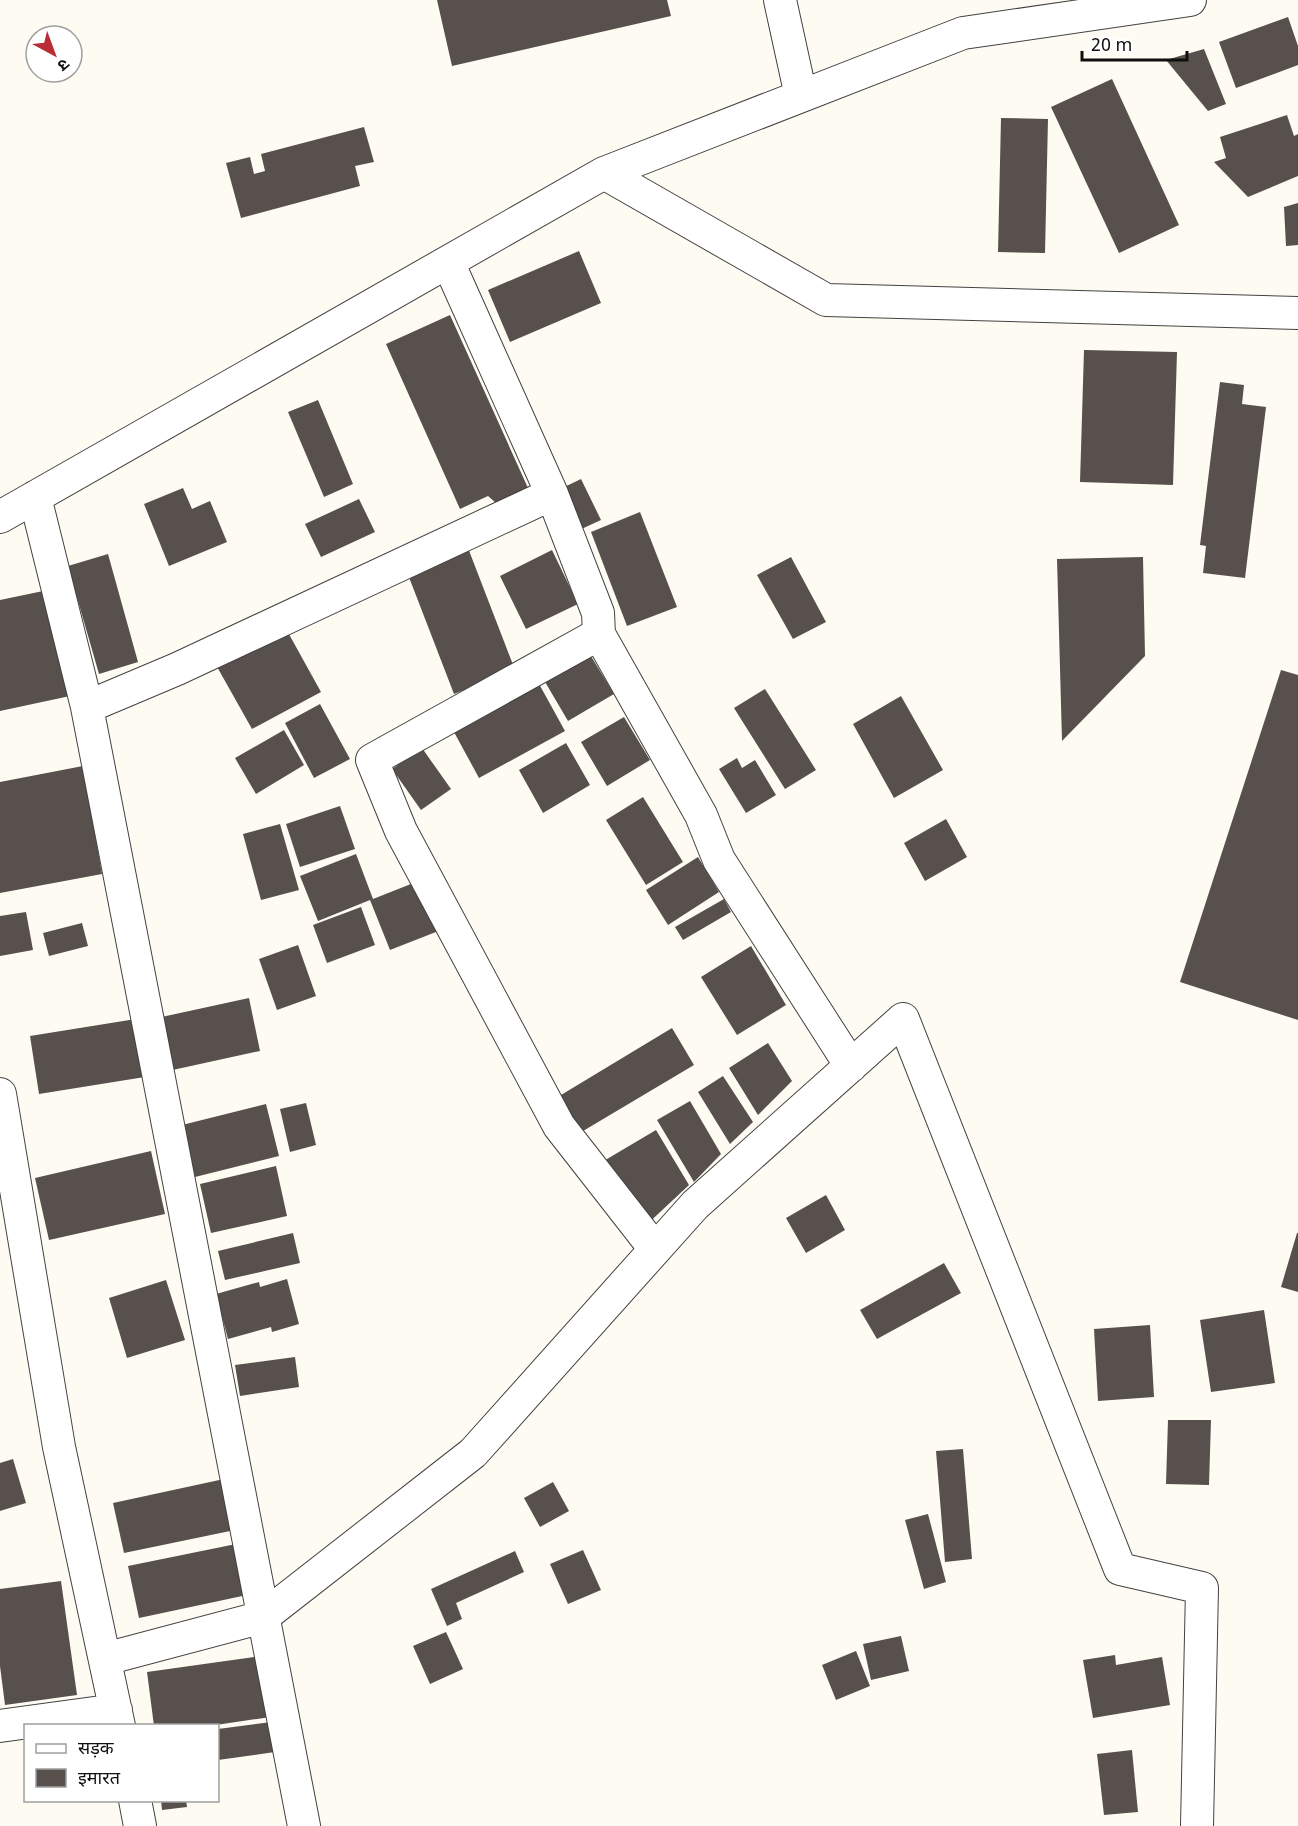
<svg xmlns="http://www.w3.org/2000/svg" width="1298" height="1826" viewBox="0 0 1298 1826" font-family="Georgia,'Noto Sans Devanagari',serif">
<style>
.building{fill:#58504c}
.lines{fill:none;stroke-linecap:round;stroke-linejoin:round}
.minor-casing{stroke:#424242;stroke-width:34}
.minor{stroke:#fff;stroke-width:32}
</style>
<rect width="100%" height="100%" fill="#fefcf2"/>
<!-- building -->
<path class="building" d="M437 0H667L671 16 452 66Z
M1288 17 1298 46V65L1236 88 1219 42Z
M1204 49 1226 104 1208 111 1166 60Z
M1112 79 1179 225 1119 253 1051 107Z
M1287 115 1294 136 1298 134V176L1248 197 1214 162 1226 158 1220 137Z
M1001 118 1048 119 1045 253 998 252Z
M364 127 374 162 355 166 360 186 241 218 226 163 250 157 254 174 265 171 261 154Z
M1298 203V245L1286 246 1284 207Z
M579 251 601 303 510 342 488 290Z
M450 315 528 488 496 503 488 496 460 509 386 344Z
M1084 350 1177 352 1173 485 1080 482Z
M1220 382 1244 385 1242 404 1266 407 1245 578 1203 573 1206 546 1200 545Z
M318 400 353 484 324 497 288 412Z
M581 479 601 520 575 532 556 491Z
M183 488 192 509 210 501 227 542 169 566 144 504Z
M359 499 375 532 321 557 305 524Z
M640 512 677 607 627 626 591 532Z
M468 548 515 670 454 694 407 572Z
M552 550 578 604 526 629 500 576Z
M108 554 138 662 99 674 68 566Z
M791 557 826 622 793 639 757 575Z
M1143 557 1145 656 1062 741 1057 559Z
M48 590 70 696 0 711V600Z
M285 627 321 692 252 729 216 665Z
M586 648 614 694 568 721 541 675Z
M1281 670 1298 675V1020L1180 982Z
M533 673 565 731 479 778 448 721Z
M765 689 816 770 785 789 734 708Z
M901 696 943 770 894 798 853 724Z
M320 704 350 759 314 778 285 723Z
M624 717 650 760 607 786 581 742Z
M284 730 304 765 256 794 235 758Z
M566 743 590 785 543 813 519 770Z
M422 748 451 789 421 810 392 769Z
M737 758 742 768 755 760 776 795 746 813 719 769Z
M83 766 102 874 0 893V782Z
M643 797 683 862 646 885 606 820Z
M340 806 355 849 300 867 286 824Z
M946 819 967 857 925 881 904 843Z
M280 824 299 890 261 900 243 834Z
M356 854 373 899 421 880 441 930 390 950 370 900 318 921 300 876Z
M698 857 719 892 668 925 646 890Z
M724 899 731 912 683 940 675 927Z
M361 907 375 945 327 963 313 925Z
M26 912 33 950 0 956V916Z
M82 923 88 946 49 956 43 933Z
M298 945 316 996 277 1010 259 959Z
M751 946 786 1005 737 1035 701 977Z
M249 998 260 1051 168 1071 157 1018Z
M142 1018 151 1076 39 1094 30 1036Z
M672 1028 694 1065 578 1134 556 1098Z
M768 1043 792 1081 758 1115 729 1068Z
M723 1076 753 1122 730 1144 698 1092Z
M690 1101 721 1154 694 1182 657 1120Z
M306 1103 316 1145 290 1152 280 1109Z
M266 1104 279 1156 191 1178 178 1126Z
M656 1130 689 1185 642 1229 602 1162Z
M151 1151 165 1214 49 1240 35 1178Z
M276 1166 287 1216 211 1233 200 1184Z
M826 1195 845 1230 806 1253 786 1218Z
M293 1233 300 1263 225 1280 218 1251Z
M1297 1233H1298V1292L1281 1287Z
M944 1263 961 1293 877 1339 860 1310Z
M287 1279 299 1324 272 1332 271 1327 228 1339 216 1294 259 1282 260 1287Z
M166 1280 185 1340 127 1358 109 1298Z
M1264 1310 1275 1383 1211 1392 1200 1320Z
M1150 1325 1154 1397 1098 1401 1094 1329Z
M295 1357 299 1387 240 1396 235 1365Z
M1168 1420H1211L1209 1485 1166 1484Z
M963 1449 972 1559 945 1562 936 1451Z
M13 1459 26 1503 0 1511V1463Z
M224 1479 235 1530 124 1553 113 1503Z
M553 1482 569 1511 540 1527 524 1498Z
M928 1514 946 1582 924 1589 905 1520Z
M236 1544 247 1595 139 1618 128 1566Z
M583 1550 601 1590 568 1604 550 1564Z
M515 1551 524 1572 456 1603 462 1619 447 1626 431 1589Z
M61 1581 77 1695 5 1705 0 1666V1589Z
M446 1632 463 1669 430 1684 413 1646Z
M901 1636 909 1671 871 1680 863 1644Z
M856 1651 870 1686 836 1700 822 1665Z
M269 1655 277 1716 209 1726H154L147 1672Z
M1115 1655 1116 1665 1162 1657 1170 1705 1093 1718 1083 1660Z
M279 1721 282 1751 218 1760V1729Z
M1132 1750 1138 1812 1104 1815 1097 1754Z
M161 1800H186L187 1807 162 1810Z"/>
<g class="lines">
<defs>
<path id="minor" d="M780 0 801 96
M604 173 826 300 1298 313
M448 262 552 494 598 613 599 634 701 815 719 860 851 1066
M35 497 87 707 177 669 552 494
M0 517 604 173 963 33 1190 0
M599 634 372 760 401 831 559 1126 655 1249
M87 707 304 1826
M0 1094 59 1447 119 1726
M105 1659 263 1617 473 1453 695 1205 903 1019 1120 1569 1202 1588 1197 1826
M0 1726 116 1710
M135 1800 140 1826"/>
</defs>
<!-- minor casing -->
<use href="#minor" class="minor-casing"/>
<!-- minor -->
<use href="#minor" class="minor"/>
</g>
<!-- legend -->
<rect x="24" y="1724" width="195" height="78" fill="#ffffff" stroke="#9f9f9f" stroke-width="1.5"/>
<rect x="36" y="1744" width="30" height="9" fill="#ffffff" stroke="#9f9f9f" stroke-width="1.5"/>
<text x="78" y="1754" font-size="18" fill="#0f0f0f">सड़क</text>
<rect x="36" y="1769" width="30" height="18" fill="#58504c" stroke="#9f9f9f" stroke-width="1.5"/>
<text x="78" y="1784" font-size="18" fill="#0f0f0f">इमारत</text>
<!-- north arrow -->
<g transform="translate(54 54) rotate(139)"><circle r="28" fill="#ffffff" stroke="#9f9f9f" stroke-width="1.5"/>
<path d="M0-4.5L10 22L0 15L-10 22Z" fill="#b92d37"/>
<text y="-9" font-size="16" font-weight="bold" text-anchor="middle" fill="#0f0f0f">उ</text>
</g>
<!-- scale -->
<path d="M1082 51v9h105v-9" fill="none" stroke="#0f0f0f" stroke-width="3"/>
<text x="1091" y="51" font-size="18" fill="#0f0f0f" stroke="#ffffff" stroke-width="4.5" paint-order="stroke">20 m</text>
</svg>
